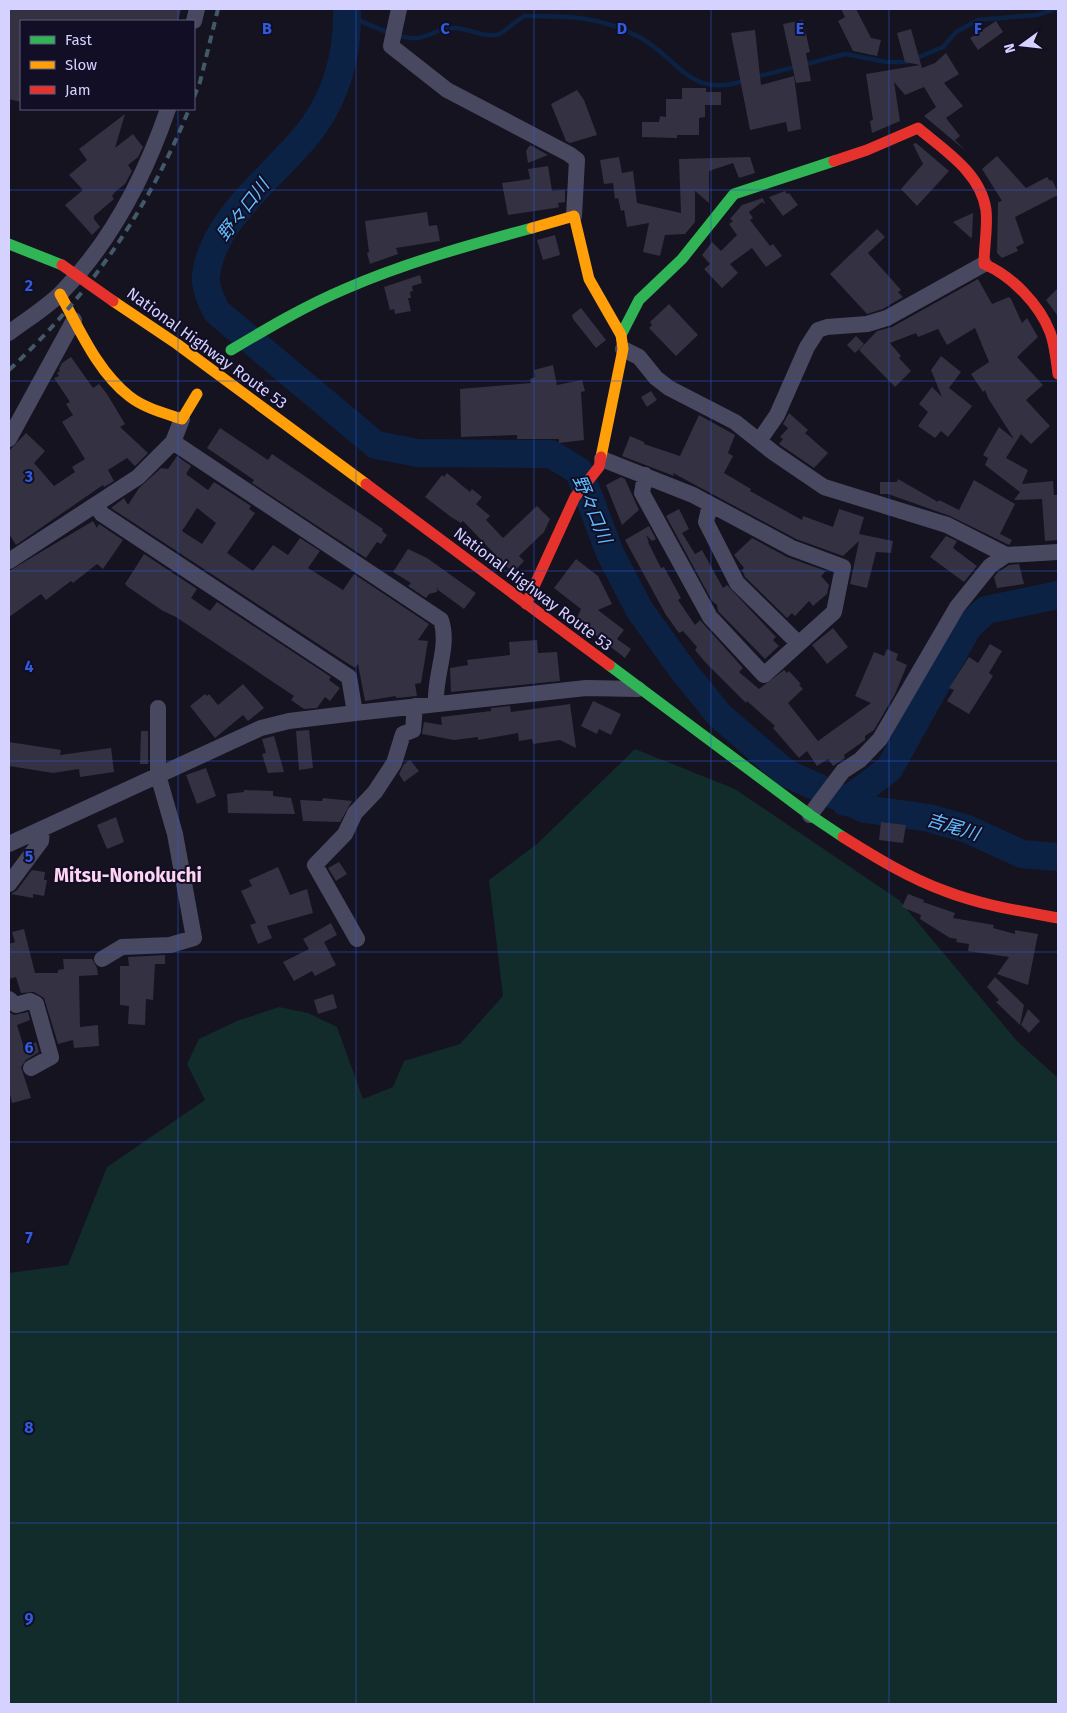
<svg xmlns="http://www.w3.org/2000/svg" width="1067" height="1713" viewBox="0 0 1067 1713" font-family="'Fira Sans','Noto Sans JP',sans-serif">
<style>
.green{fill:#122b2b}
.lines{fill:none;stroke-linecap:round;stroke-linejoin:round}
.stream{stroke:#0b2244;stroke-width:4.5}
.river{stroke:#0b2244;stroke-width:28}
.building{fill:#333142;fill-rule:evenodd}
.street{stroke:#484861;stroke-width:16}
.fast{stroke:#30b455;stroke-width:11}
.slow{stroke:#ff9f0a;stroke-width:11}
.jam{stroke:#e5322d;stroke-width:11}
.rail{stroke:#415969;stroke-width:4;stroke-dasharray:8 6;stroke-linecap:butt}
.jam-bridge{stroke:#e5322d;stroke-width:11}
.grid{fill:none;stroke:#2f5bdc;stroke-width:1;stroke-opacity:0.55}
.labels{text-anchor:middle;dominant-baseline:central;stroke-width:4;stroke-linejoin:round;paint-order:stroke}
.street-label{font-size:16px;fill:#d5d2ff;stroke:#110e25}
.water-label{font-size:18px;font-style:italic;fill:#60bdff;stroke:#110e25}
.quarter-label{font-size:19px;font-weight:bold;fill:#ffd4f2;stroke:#110e25}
.grid-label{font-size:16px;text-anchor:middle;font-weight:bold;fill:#2f5bdc;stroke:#110e25;stroke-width:4;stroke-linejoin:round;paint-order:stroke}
</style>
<rect width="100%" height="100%" fill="#151320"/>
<!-- green -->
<path class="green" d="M635 749 735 789 899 900 1017 1041 1058 1078V1704H9V1273L68 1265 107 1167 205 1100 187 1064 199 1039 237 1021 279 1007 308 1013 337 1027 363 1099 393 1087 404 1061 460 1044 503 996 489 880 537 844Z"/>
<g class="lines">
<!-- stream -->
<path class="stream" d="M347 15C364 22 399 40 417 38 430 37 440 27 454 28 468 28 481 37 496 35 506 33 515 20 525 16 569 16 601 16 641 38 680 60 688 98 744 81
M756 77 845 54 887 62H907L943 47 956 32 978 20 1037 15 1055 9"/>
<!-- river -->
<path class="river" d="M347 9C348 51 338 92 313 127 281 171 212 217 206 276 205 288 211 300 217 312L376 445 418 453 551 454 579 471 610 553 639 609 682 669 719 715 786 773 865 809 929 818 967 829 1022 854 1058 857
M845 802 889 769 968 627 986 610 1058 595"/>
</g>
<!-- building -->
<path class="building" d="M9 9H181L178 21H21V102L9 99Z
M841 9H856L871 38 881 40 877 56 853 51 838 21 845 17Z
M803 20 810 52 806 53 811 81 796 83 783 24Z
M996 21 1003 32 978 50 970 38Z
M911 29 922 68 935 63 946 53 959 74 944 83 963 106 946 118 960 136 955 140 967 152 924 116 936 107 924 87 905 95 894 82 900 121 872 133 870 121 873 120 866 74 920 65 905 62 897 33Z
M755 30 761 85 794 76 801 129 788 132 786 122 750 130 731 33Z
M682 88H706V92H721V105H705V117L699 118V135H677V138L642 137V122H659L660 116 666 117V99H682Z
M577 90 584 100 597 135 570 143 566 141 551 104Z
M125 114 115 148 133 134 143 147 138 157 128 165 132 171 125 184 115 192 112 196 114 199 94 216V219L100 227 92 235 65 205 83 190 69 175 87 160 79 149Z
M916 143 949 171 917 206 901 189 923 164 913 144Z
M530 145 548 155 528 163 526 151Z
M997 156 1026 188 1047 177 1050 181 1052 180 1058 192V195L1015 217 1024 243 1016 247 1018 251 1002 258 997 253 998 202 1002 201 982 169Z
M619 157 622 173 633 171 637 203 681 213 679 159 750 157 755 173 739 178 733 163 709 171V203L695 191V222L685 234 665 235 660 256 643 252 649 223 627 227 624 210 621 211 618 198 615 199 613 183 604 184 600 160Z
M548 166 552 191 565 190V202L558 203 559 207 555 208 508 215 502 183 530 179 528 169Z
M785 191 787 194 789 193 798 205 783 216 769 197Z
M763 198 765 204 762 202 749 212 753 218 750 220 770 246 773 244 782 256 766 267 752 248 730 264 738 273 722 288 704 269 710 264 702 255 712 242 721 251 737 235 729 224 733 221 730 219 742 205Z
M427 212 429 226 437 225 440 241 396 248 398 254 370 264 367 253 369 252 365 221Z
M973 213 972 237 971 238 953 222Z
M877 229 885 237 868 253 901 290 898 292 903 297 883 309 867 314 830 274Z
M555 235 560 255 543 260 537 240Z
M420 275 422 283 412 286 413 291 410 292 411 298H408L411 311 395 314 394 309 390 310 384 287Z
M978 279 992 304 1009 297 1011 299 1022 323 1027 318 1038 337 1017 357 1043 385 1026 400 1050 426 1031 444 1021 434 1006 458 1028 470 1022 484 1053 481 1054 495H1058V540L1045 541 1042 499 1014 500 1020 492 985 465 988 458 983 455 999 427 1014 439 988 398 985 390 983 392 971 374 989 362 975 328 947 345 938 329 918 337 916 333 890 343 901 356 899 358 911 371 895 387 859 350 877 331 892 327Z
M1058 288V314L1057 315 1046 300Z
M669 304 698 335 676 356 649 328 652 325 650 322Z
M581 308 606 340 596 348 573 319 572 315Z
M856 336 864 344 855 353 847 345Z
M941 356 961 372 949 388 972 406 948 437 941 431 935 438 918 426 928 412 919 404 932 387 942 397 931 370Z
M71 357 93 388 99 384 107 394 125 424 120 427 148 453 135 466 127 458 108 470 114 481 104 487 103 485 16 545 9 534V451L26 433 45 451 34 463 54 486 75 472 72 467 85 459 62 422 73 415 66 404 70 402 54 378 59 376 57 373 60 371 59 369 62 363Z
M553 365 557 385 582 380 585 391 581 392 584 440 559 443V439H517V435L461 437 460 389 531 383 530 379 535 377 534 370Z
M651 391 657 400 647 407 641 397Z
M789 413 808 430 805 433 828 453 814 468 779 444 783 439 780 437 788 428 783 424Z
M699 415 735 435 728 453 733 456 724 473 751 489 750 491 802 520 803 516 833 527 839 509 864 517 859 534 893 541 891 553 876 552 867 588 850 584 859 541 843 556 796 539 673 473 674 476 622 456 630 436 644 442V444L680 456Z
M220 428 268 460 272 454 383 529 382 531 387 535 381 544 377 542 366 558 252 483 254 480 207 448Z
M177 456 191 466 186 474 208 490 214 482 251 506 249 509 255 513 227 553 253 571 273 545 288 555 300 538 320 551 308 568 343 590 354 574 429 624 418 640 428 641 421 683 415 684 417 696 396 698V696L365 701 358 664 355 668 344 661 111 508 124 498 128 505 139 488 161 468 168 469ZM197 508 216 523 202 544 182 531Z
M447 473 470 492 472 489 482 497 476 504 490 516 486 520 503 538 537 506 550 519 544 532 519 556 524 561 513 573 463 521 461 523 451 517 425 497 442 475 444 477Z
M621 477 625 479 639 510 622 525 606 485Z
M898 479 938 502 939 500 959 510 974 480 1015 504 1000 534 1012 540 1009 545 950 516 888 494H880V482H897Z
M679 509 689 529 682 533 695 554 702 550 723 588 727 585 776 637 773 640 779 646 765 659 718 611 717 605 712 601 666 516Z
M93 521 97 528 99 524 123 540 103 569 97 564 73 583 71 581 46 600 41 594 9 617V571Z
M649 526 656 539 652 541 646 535 649 542H648L661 568 664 567 681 598 678 600 695 625 700 620 743 668 739 672 759 689 784 670 787 673 789 671 801 684 799 685 803 689 788 703 818 741 871 703 855 696 874 652 884 656 887 649 898 654 896 660 907 665 895 694 874 730 865 736V740L844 755 845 758 833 766 828 759 817 766 807 751 799 758 773 728 775 726 747 701 746 703 705 662 695 650 697 647 683 631 679 633 666 615 625 540Z
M946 536 957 541 953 548 977 566 964 582 930 557Z
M752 538 787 557 826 571 821 576 829 585 827 594 813 606 809 601 795 616 792 613 787 618 745 577 742 570 744 568 734 555Z
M408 549 427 558 476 593 464 609 438 590V586L437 592 429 594 426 598 408 586 411 583 393 572Z
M144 554 197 589 191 598 210 611 217 602 331 677 329 680 340 688 330 701 325 697 317 708 304 709 291 700 294 696 176 617 163 611 128 587 125 584Z
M576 559 598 576 612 604 598 610 624 630 617 639 631 649 625 658 576 620 581 609 554 588Z
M1019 564 1024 584 997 588 994 577 997 573 1009 565Z
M833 628 848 647 827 664 812 645Z
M537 640 538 653 557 652 560 681 451 692 450 668 468 665 467 660 510 655 509 642Z
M990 644 1002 651 989 673 993 676 969 714 947 701 954 690 949 688 969 657 978 663Z
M243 684 264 708 248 721 243 715 215 738 190 706 205 694 207 696 209 694 218 705Z
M593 701 621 714 611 735 599 729 597 734 581 726Z
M570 704 576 748 560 740 533 744 532 739 519 741 518 733 478 740V737L454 740 422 734 424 722 442 725 441 717 491 711V708L510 706 511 712Z
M309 730 313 768 299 770 296 731Z
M141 731H148V764H140Z
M274 736 284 772 268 773 262 754 266 753 262 739Z
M9 742 61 750 60 755 111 748 114 772 80 777 79 769 53 773 9 766Z
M410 760 419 771 404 782 399 774 404 764Z
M206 768 216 796 197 804 186 775Z
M244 790 273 791V796L291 798 295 814 228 813 227 794 244 792Z
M323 798 352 801 340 822 303 821 300 800 322 801Z
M116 817 124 842 107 849 97 825Z
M881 822 906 825 903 843 879 840Z
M339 862 347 874 336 881 328 868Z
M278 867 290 895 307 889 313 913 267 926 272 938 258 944 250 925 256 923 241 891 252 886 249 880Z
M32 870 45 872 44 880H47L44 896 33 894V898L11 894 17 890Z
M908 894 924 900 923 902 955 913 953 918 994 925 993 928 1015 934V930L1038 934 1028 985 997 974 1009 957 968 951 969 944 956 942 957 939 950 938 920 919 921 915 902 907Z
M331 923 337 935 324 942 336 965 315 976 312 971 294 981 283 962 309 949 303 939Z
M24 929 35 973H58V970L64 969 63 959H92L97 968 98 975 79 976 80 1027 98 1025 99 1046 74 1048 73 1040 58 1044 44 998 34 992 21 993 16 977 9 979V944L15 942 12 932Z
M165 955V964H155L153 1000 146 999 145 1025 128 1024 129 1006 120 1005V966H129L128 957Z
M995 977 1024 1005 1020 1025 996 1002 999 1000 987 987Z
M333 994 337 1008 318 1014 314 1000Z
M1028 1009 1040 1021 1029 1033 1021 1025Z
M9 1012 14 1015 28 1012 30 1020 17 1025 24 1048 36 1042 39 1052 26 1060 21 1067 31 1098 12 1103 9 1090Z"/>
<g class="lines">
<!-- street -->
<path class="street" d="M399 9 391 46 447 90 569 154 577 160 574 216
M194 21 197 9
M9 333C26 320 46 308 61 293 111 242 145 176 168 109
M623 349 639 357 656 378 669 388 735 422 774 453 824 487 947 525 1006 555 1058 552
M9 439 74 320
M759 441 777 415 807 347 818 330 827 327 867 324 887 318 984 264
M173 442 441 620C450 646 434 676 436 704
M602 459 693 495 792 548 843 567 834 612 764 675 710 617 642 493 645 475
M710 504 706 522 737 583 798 643
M95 505 102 514 349 677 355 713
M9 561 138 477 173 442 182 419
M810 815 843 771 860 760 880 739 957 607 990 566 1006 555
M9 844 261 728 289 721 355 713 586 688 638 689
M9 884 41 841 42 829
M357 939 315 865 345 834 355 813 375 792 394 763 403 734 413 730 415 706
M102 959 122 947 170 945 194 938 175 834 158 775V708
M9 999 16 1005 30 1001 36 1004 51 1057 31 1068"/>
<!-- fast -->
<path class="fast" d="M9 244 62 265
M621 335 639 300 682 259 734 194 834 161
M231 350C268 328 305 306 345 289 405 263 469 245 532 228
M609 665 810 815 843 837"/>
<!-- slow -->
<path class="slow" d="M532 228 574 216 589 279 621 335 623 349 601 457
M60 294C79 328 97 371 129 396 144 408 164 413 182 419L197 394
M113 301 177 344 366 484"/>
<!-- jam -->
<path class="jam" d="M834 161 867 150 918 128C944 150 981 173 986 210 988 227 984 246 984 264 1012 276 1039 304 1050 332 1055 345 1056 360 1058 374
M366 484 609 665
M526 604 575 497 599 467 601 457
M843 837C875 857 909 878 945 891 981 905 1020 911 1058 918"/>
<!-- rail -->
<path class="rail" d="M194 97 200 82 218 9
M9 370C88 297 149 209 189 109"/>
<!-- jam-bridge -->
<path class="jam-bridge" d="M62 265 113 301"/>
</g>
<!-- grid -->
<path class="grid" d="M178 9V21M356 9V1704M534 9V1704M711 9V1704M889 9V1704M178 109V1704M9 190H1058M9 381H1058M9 571H1058M9 761H1058M9 952H1058M9 1142H1058M9 1332H1058M9 1523H1058"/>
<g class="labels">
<!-- street labels -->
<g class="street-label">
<text transform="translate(207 348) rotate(36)">National Highway Route 53</text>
<text transform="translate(533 589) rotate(37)">National Highway Route 53</text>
</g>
<!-- water labels -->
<g class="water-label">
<text transform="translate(243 210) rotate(-52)">野々口川</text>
<text transform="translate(592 509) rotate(67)">野々口川</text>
<text transform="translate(953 827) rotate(17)">吉尾川</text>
</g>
<!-- quarter labels -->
<g class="quarter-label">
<text x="128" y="875">Mitsu-Nonokuchi</text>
</g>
</g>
<g class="grid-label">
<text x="267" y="34">B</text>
<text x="445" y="34">C</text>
<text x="622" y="34">D</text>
<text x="800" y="34">E</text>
<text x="978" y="34">F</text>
<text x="29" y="291">2</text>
<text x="29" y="482">3</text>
<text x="29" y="672">4</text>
<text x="29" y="862">5</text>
<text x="29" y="1053">6</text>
<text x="29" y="1243">7</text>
<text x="29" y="1433">8</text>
<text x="29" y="1624">9</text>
</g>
<!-- border -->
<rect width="1067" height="1713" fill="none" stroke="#d5d2ff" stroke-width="20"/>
<!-- legend -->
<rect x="20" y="20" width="175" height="90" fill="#110e25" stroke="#5f5c7c"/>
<rect x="30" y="36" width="25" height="8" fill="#30b455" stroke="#5f5c7c"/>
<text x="65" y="45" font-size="15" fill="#d5d2ff">Fast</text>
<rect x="30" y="61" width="25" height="8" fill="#ff9f0a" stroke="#5f5c7c"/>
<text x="65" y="70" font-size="15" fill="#d5d2ff">Slow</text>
<rect x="30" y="86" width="25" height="8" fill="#e5322d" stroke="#5f5c7c"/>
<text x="65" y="95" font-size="15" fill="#d5d2ff">Jam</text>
<!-- north arrow -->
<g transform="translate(1022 45) rotate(255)" stroke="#110e25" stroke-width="4" paint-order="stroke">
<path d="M0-4L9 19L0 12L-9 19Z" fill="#d5d2ff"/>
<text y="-8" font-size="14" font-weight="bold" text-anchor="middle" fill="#d5d2ff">N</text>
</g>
</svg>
